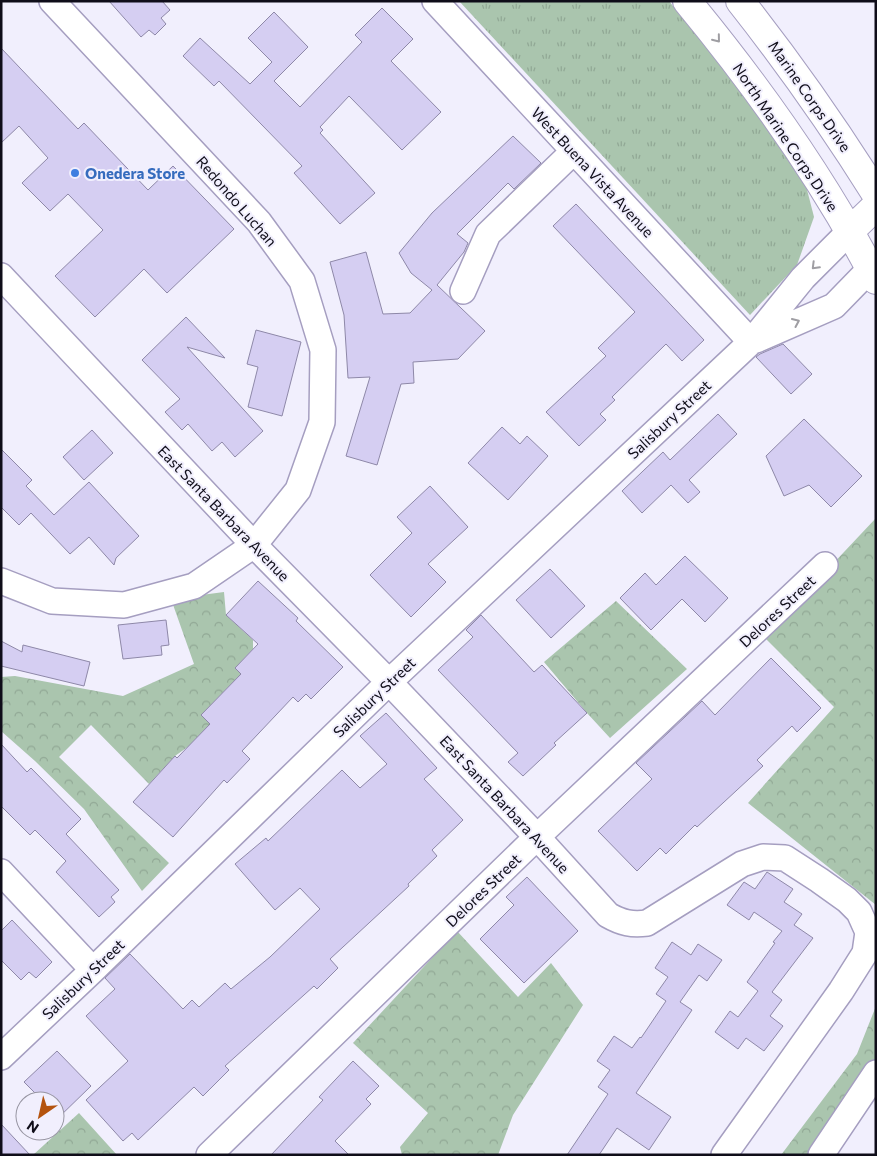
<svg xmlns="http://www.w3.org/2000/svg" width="877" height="1156" viewBox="0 0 877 1156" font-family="Commissioner,sans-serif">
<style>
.grass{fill:url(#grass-tufts)}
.forest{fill:url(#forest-crowns)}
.building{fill:#d5cef2;stroke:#8e88a8}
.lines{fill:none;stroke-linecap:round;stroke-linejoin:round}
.minor-casing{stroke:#a59ec0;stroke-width:28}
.major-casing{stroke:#a59ec0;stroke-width:30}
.minor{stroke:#fff;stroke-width:25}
.major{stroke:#fff;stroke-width:28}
.oneway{stroke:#9f9ea3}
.shop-dot{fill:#3f7fe0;stroke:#f1effd;stroke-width:2}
.labels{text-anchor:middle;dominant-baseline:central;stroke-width:4;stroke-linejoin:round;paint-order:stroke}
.street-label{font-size:15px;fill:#0f0d19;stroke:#f1effd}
.shop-label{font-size:15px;font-weight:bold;fill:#366cbe;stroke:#f1effd;text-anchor:start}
</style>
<defs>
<pattern id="grass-tufts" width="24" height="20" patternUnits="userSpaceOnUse" patternTransform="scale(1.25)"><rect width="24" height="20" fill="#aac5ae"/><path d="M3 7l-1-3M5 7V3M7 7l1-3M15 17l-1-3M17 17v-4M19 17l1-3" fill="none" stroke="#91a895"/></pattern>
<pattern id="forest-crowns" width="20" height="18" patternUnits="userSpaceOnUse" patternTransform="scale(1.25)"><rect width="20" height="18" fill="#aac5ae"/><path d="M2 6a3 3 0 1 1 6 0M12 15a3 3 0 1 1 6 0" fill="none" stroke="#91a895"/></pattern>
</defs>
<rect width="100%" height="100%" fill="#f1effd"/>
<!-- grass -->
<path class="grass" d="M459 1H669L801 166 814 217 797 265 750 315Z"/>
<!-- forest -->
<path class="forest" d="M876 518V905L748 803 834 707 764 637Z
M224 592 226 615 253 640V649L235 668 241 674 201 715 210 724 189 746 175 756 149 784 91 725 59 757 169 863 142 891 84 809 35 761 1 731V677L15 676 123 696 194 664 171 599Z
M616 601 687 669 610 738 587 713 544 662Z
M457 931 518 997 551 963 583 1005 513 1115 498 1155H402L400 1147 428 1113 353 1043Z
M876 1006V1063L814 1155H781L857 1054Z
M79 1113 117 1155H33Z"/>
<!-- building -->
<path class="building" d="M109 1H162L170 10 161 18 166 24 155 35 149 30 141 37Z
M382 8 413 39 391 61 441 112 402 150 349 96 320 127 323 130 320 133 375 193 340 224 294 173 302 166 219 81 214 86 183 56 200 38 250 84 272 62 248 38 274 12 308 47 274 81 300 107 362 42 355 35Z
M1 48 78 129 84 123 148 190 173 166 234 229 167 293 144 269 95 317 55 276 103 230 68 194 50 211 22 183 48 158 19 126 1 143Z
M513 136 541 163 514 189 508 183 457 234 468 243 464 252 437 285 485 331 458 359 413 362 414 383 401 384 377 465 346 456 370 377 348 378 344 315 330 262 366 252 383 314 410 313 432 290 411 273 399 253 432 213Z
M576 204 704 340 682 361 666 344 612 397 615 400 600 414 606 420 579 446 546 412 606 356 598 348 635 312 553 226Z
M186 317 225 358 187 347 263 431 235 457 222 442 212 451 188 424 182 430 165 412 180 399 142 360Z
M256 330 301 342 282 416 248 407 258 367 247 364Z
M783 344 812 374 791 394 756 357 760 354Z
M718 414 737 434 689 480 700 492 688 503 671 485 642 513 622 491 663 452 670 460Z
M804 419 862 476 831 507 809 485 784 496 766 456Z
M502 427 520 444 527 436 548 456 508 500 468 463Z
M92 430 113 453 84 480 63 457Z
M1 449 32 480 26 486 54 515 89 482 139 536 116 558 114 565 89 537 70 554 31 513 19 525 1 507Z
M430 486 468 527 428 564 446 582 411 617 370 575 412 533 397 517Z
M685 556 728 598 705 622 682 599 651 630 620 598 645 573 656 585Z
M550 569 585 606 551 638 516 600Z
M258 581 298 618 296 621 343 667 311 699 306 694 298 702 293 697 242 751 250 759 227 783 224 780 173 837 133 802 175 756 177 758 210 724 201 715 241 674 235 668 258 644 226 615Z
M481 615 534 672 542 665 587 713 554 743 556 745 523 776 508 762 518 753 438 670 473 637 466 630Z
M166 620 169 645 161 646 162 655 123 659 118 625Z
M1 641 22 652 23 645 90 662 84 686 1 666Z
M771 658 821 708 797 732 792 726 757 760 763 766 697 827 695 825 666 854 660 848 637 871 598 831 652 779 636 763 702 701 715 715Z
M386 713 437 768 424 779 463 820 432 850 437 856 408 884 409 886 330 959 338 968 317 989 314 986 225 1066 229 1070 203 1096 194 1087 138 1140 132 1133 123 1141 86 1100 128 1061 86 1016 115 989 105 978 130 954 183 1009 192 1000 199 1007 225 983 231 989 270 957 320 909 300 888 275 910 235 864 266 838 268 841 342 770 360 788 387 764 360 736Z
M1 744 27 772 31 768 81 819 66 834 119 890 111 897 115 902 99 917 56 872 66 861 35 830 30 835 1 806Z
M767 872 793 889 784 902 802 914 794 925 813 938 772 992 782 1000 770 1016 783 1026 764 1051 746 1038 738 1049 715 1032 730 1011 738 1017 758 991 747 982 775 943 773 942 782 931 754 912 749 920 727 905 744 882 755 889Z
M527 877 578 931 524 983 480 939 514 905 506 897Z
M12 920 52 962 36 978 29 972 21 980 1 960V931Z
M672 942 691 955 698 944 722 960 707 981 699 975 680 1002 692 1010 636 1093 671 1117 649 1150 617 1128 599 1155H567L608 1094 598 1087 610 1070 597 1061 614 1036 632 1048 640 1037 641 1038 666 1001 656 994 668 977 655 968Z
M57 1051 91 1086 55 1121V1101H43L24 1082Z
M353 1061 379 1086 366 1099 371 1104 335 1141 349 1155H271L323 1100 319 1097Z
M1 1124 30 1155H1Z"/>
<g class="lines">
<defs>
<path id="minor" d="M435 1 751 342
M1 276 254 545 389 682 537 837 608 915C622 923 632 925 647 923L742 864 763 857 785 858 819 880 847 900 859 912 868 932 865 953 841 991 724 1155
M463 291 488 234 574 151
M756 340 834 306 870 269
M1 581 52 601 124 605 194 586 254 545 298 490 322 422 323 350 302 281 259 222 52 1
M1 872 93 970
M1 1057 93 970 389 682 751 342 803 278 849 232
M209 1155 537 837 825 565
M821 1155 876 1073"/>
<path id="major" d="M687 1C758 87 825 181 876 280
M740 1C789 63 834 127 876 194
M849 232 876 206"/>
</defs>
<!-- minor casing -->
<use href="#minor" class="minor-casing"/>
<!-- major casing -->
<use href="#major" class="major-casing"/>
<!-- minor -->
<use href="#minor" class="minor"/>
<!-- major -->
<use href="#major" class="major"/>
</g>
<!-- one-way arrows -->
<defs><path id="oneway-chevron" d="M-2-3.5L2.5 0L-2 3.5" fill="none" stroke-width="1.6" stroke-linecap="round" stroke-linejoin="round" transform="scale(1.25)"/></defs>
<g class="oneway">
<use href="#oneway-chevron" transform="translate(717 39) rotate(51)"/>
<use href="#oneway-chevron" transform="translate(815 266) rotate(135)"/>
<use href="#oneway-chevron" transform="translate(796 322) rotate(-24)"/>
</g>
<!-- markers -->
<circle class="shop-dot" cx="75" cy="173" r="5"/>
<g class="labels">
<!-- street labels -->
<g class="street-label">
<text transform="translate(810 96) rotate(55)">Marine Corps Drive</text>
<text transform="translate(786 137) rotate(56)">North Marine Corps Drive</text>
<text transform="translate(593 172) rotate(47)">West Buena Vista Avenue</text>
<text transform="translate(237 201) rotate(49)">Redondo Luchan</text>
<text transform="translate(669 419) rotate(-43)">Salisbury Street</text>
<text transform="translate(224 513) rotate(46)">East Santa Barbara Avenue</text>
<text transform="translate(777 611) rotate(-43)">Delores Street</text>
<text transform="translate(374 697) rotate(-44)">Salisbury Street</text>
<text transform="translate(505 804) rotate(47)">East Santa Barbara Avenue</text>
<text transform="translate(483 890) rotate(-44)">Delores Street</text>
<text transform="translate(83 979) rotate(-44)">Salisbury Street</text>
</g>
<!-- shop labels -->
<g class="shop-label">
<text x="85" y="173">Onedera Store</text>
</g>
</g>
<!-- border -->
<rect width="877" height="1156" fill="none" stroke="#0f0d19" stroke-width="5"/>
<!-- north arrow -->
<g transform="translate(40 1116) rotate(214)"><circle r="24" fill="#f1effd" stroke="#9795a2"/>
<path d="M0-4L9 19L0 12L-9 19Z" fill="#b4530e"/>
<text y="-8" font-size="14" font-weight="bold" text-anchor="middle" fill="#0f0d19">N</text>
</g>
</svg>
